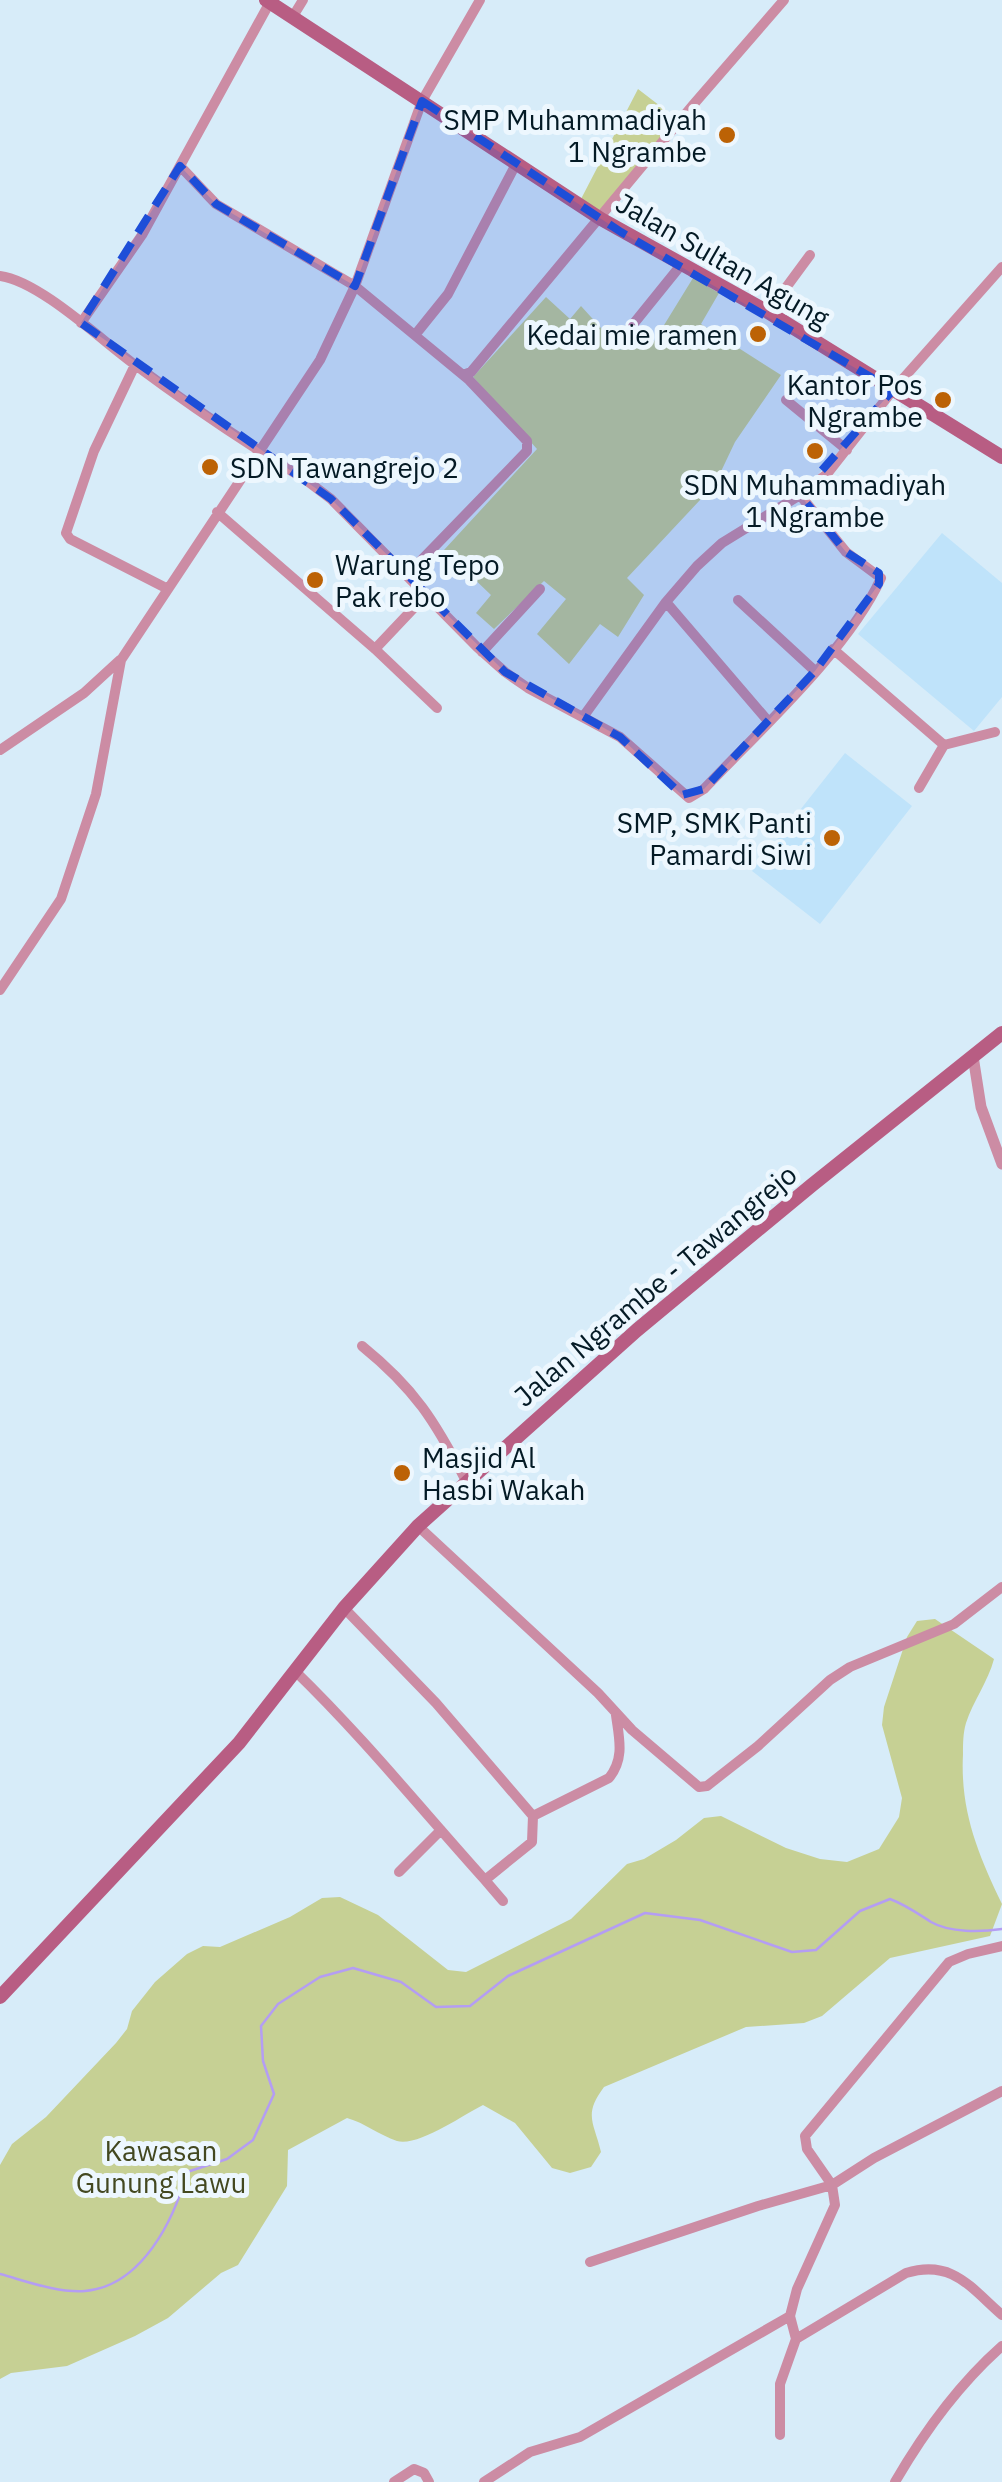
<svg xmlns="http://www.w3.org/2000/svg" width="1002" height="2482" viewBox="0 0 1002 2482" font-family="'IBM Plex Sans',sans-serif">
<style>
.built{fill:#bfe3fa}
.green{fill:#c6d094}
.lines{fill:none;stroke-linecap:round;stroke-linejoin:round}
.stream{stroke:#b49df3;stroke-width:2.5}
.minor{stroke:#cc8ca4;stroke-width:10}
.tertiary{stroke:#cc8ca4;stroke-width:11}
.secondary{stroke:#b85d83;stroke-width:14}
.marked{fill:#1d4ed8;fill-opacity:0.2;stroke:#1d4ed8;stroke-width:8;stroke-dasharray:20 12;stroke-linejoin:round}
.poi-dot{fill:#bc6205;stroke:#edf7fe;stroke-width:4}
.labels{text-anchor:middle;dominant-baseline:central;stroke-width:10;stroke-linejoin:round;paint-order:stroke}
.poi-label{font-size:28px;fill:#041a25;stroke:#edf7fe;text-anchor:end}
.street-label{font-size:28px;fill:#041a25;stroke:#edf7fe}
.park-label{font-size:28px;fill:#434820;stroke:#edf7fe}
</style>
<rect width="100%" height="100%" fill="#d7ecf9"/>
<!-- built -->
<path class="built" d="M942 533 1002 583V697L974 731 858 634Z
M845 753 912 806 820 924 752 871Z"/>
<!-- green -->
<path class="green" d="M638 89 677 119 602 213 581 199Z
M693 278 719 293 701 324 781 375 735 442 715 484 627 578 644 595 618 637 600 624 569 664 537 634 566 599 544 581 494 629 476 613 491 595 444 550 537 449 473 377 546 297 570 319 581 306 621 350 636 329 653 343Z
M935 1619 994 1659C988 1682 973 1701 966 1723 963 1733 963 1744 963 1754 960 1811 978 1854 1002 1904L990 1936 890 1958 822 2016 804 2023 746 2027 604 2087C583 2115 594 2122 601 2152L591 2167 570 2173 552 2168 515 2123 483 2105C463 2115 418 2147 397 2141 379 2135 365 2123 347 2118L288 2150 287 2186 238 2265 221 2273 168 2318 135 2336 67 2366 11 2373 0 2379V2165L12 2144 46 2117 116 2043 127 2029 132 2011 155 1982 187 1954 203 1946 220 1947 290 1917 322 1898 340 1897 378 1915 448 1970 466 1972 571 1919 627 1864 644 1859 676 1840 704 1818 721 1816 786 1848 820 1859 847 1862 879 1849 899 1817 902 1798 882 1725 884 1707 907 1637 917 1621Z"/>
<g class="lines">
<!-- stream -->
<path class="stream" d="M0 2274C26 2281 57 2293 85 2291 142 2286 174 2220 187 2172L227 2159 253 2140 274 2094 263 2061 261 2026 278 2004 320 1977 353 1968 401 1982 436 2007 470 2006 508 1976 645 1913 700 1920 792 1952 816 1950 860 1911 890 1899C906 1905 917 1913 931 1922 950 1933 981 1932 1002 1929"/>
<!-- minor -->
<path class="minor" d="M292 18 303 0
M180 166 216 204 355 286 469 380 527 441V451L407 575
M0 276C39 281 100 339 134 364 189 405 247 444 306 480L331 499 477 647 505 672 528 688 620 737 689 798 704 789C759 731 849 649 881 578L846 552 800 495
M768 312 810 255
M81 323 142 235 270 2
M415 335 448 294 516 164
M618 343 681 265
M135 365 94 451 66 533 70 539 166 588
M463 375 471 372 693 105 784 0
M786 400 847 450
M217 512 375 649 437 708
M738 600 815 671
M666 602 768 721
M375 649 427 594
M833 649 944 745 995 732
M482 652 540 589
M583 717 666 602 697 566 722 543 800 495 827 474 893 390 1002 267
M0 750 84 693 120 660
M919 788 944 745
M0 990 61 899 96 794 121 660 320 360 355 286 422 101 480 0
M362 1346C415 1389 435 1421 466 1481
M418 1526 598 1693 632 1730 699 1787 707 1786 758 1746 830 1680 850 1667 954 1624 1002 1587
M295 1671C363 1737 422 1810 485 1880L532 1842 533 1816 436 1703 344 1608
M533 1816 609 1778C625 1758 619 1738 616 1715
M399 1872 441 1830
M485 1880 503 1901
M590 2262 758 2206 832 2185 874 2158 1002 2091
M796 2339 906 2273C952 2259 970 2287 1002 2315
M780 2435V2384L796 2339 790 2316 797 2289 835 2205 832 2185 807 2149 805 2136 949 1962 968 1954 1002 1946
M394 2482 414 2469 424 2473 429 2482
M484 2482 530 2452 580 2437 790 2316
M895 2482C924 2432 959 2384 1002 2346"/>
<!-- tertiary -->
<path class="tertiary" d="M973 1056 981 1107 1002 1164"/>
<!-- secondary -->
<path class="secondary" d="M266 0 601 219 768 312 1002 457
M0 1997 239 1743 344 1608 418 1526 637 1330 812 1185 1002 1033"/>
</g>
<!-- marked area -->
<path class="marked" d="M422 101 621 232 893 390 800 495 846 552 879 573V584L815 671 704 789 682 795 620 737 505 672 331 499 81 323 180 166 216 204 355 286Z"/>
<!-- markers -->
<g class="poi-dot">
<circle cx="727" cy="135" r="10"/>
<circle cx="758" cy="334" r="10"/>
<circle cx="943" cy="400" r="10"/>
<circle cx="815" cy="451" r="10"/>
<circle cx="210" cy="467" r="10"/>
<circle cx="315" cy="580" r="10"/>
<circle cx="832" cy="838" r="10"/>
<circle cx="402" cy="1473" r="10"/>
</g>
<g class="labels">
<!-- poi labels -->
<g class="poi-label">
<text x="707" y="119">SMP Muhammadiyah<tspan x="707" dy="32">1 Ngrambe</tspan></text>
<text x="738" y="334">Kedai mie ramen</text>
<text x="923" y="384">Kantor Pos<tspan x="923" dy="32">Ngrambe</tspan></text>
<text x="230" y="467" text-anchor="start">SDN Tawangrejo 2</text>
<text x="815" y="484" text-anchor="middle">SDN Muhammadiyah<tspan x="815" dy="32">1 Ngrambe</tspan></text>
<text x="335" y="564" text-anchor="start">Warung Tepo<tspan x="335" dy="32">Pak rebo</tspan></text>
<text x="812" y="822">SMP, SMK Panti<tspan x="812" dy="32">Pamardi Siwi</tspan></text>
<text x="422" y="1457" text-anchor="start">Masjid Al<tspan x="422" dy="32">Hasbi Wakah</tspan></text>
</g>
<!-- street labels -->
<g class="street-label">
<text transform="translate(723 260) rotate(30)">Jalan Sultan Agung</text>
<text transform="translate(655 1285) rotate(-40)">Jalan Ngrambe - Tawangrejo</text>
</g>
<!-- park labels -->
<g class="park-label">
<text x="161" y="2150">Kawasan<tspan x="161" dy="32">Gunung Lawu</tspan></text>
</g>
</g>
</svg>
